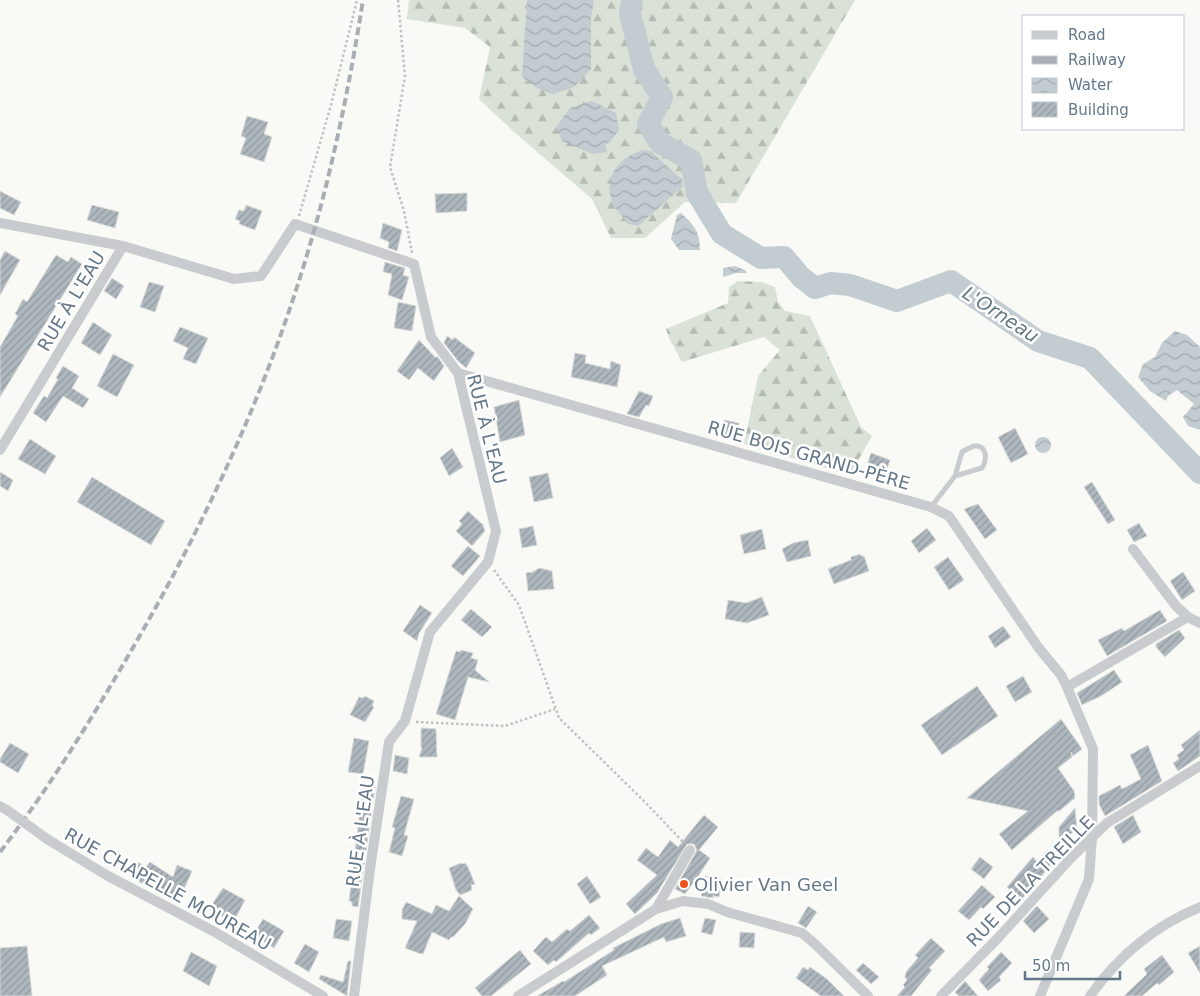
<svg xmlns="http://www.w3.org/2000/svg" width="1200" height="996" viewBox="0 0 1200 996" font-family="'DejaVu Sans',sans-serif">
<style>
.forest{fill:url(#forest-firs)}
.water{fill:url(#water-waves)}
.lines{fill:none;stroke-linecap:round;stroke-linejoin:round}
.river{stroke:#c2ccd1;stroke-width:22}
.building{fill:url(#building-hatch);stroke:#dadad8}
.path{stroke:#bfc2c4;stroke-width:2.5;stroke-dasharray:2.5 2.5;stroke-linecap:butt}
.service{stroke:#c8cccf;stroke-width:5}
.minor{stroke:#c8cccf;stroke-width:10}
.rail{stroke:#a8aeb4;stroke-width:4;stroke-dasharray:8 4;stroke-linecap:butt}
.minor-bridge{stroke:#c8cccf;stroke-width:10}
.poi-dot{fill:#ef541f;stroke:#fff;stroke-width:2}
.labels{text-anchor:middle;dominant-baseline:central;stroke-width:5;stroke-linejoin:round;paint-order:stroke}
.street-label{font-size:18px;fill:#657889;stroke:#fff}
.poi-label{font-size:18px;fill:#657889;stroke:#fff;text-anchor:start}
.water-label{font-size:19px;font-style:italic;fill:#627a84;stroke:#fff}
</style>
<defs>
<pattern id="forest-firs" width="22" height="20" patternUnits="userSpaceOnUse" patternTransform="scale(1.25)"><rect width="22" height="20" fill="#dae1d6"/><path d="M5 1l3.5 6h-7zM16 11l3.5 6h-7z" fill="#b4bbb3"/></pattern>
<pattern id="water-waves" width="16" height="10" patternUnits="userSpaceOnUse" patternTransform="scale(1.25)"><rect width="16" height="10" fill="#c2ccd1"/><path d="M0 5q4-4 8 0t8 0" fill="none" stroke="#a1aaaf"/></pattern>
<pattern id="building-hatch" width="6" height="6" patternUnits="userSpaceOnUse" patternTransform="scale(1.25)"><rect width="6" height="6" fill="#aeb7bd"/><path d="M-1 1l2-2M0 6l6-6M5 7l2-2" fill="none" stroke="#919a9f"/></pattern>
</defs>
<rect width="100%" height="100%" fill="#f9f9f6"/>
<!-- forest -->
<path class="forest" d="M409 0H855L736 203 685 202 645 238H611L592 199 514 132 479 99 490 47 465 28 407 19Z
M738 281 761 282 775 287 778 302 785 311 810 316 861 427 872 436 850 475 744 444 758 376 780 350 764 337 682 362 669 338 666 329 728 303 729 287Z"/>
<!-- water -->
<path class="water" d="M527 0H594L591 18V69L574 87 553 94 537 88 522 77Z
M592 101 616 113 619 130 610 142 605 145 607 152 593 154 562 141 556 127 570 108Z
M643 150 651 151 671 170 682 179 683 186 638 226 628 224C623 217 615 209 612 201 603 176 620 157 643 150Z
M681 213C694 225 700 232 700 250H679L671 239 677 215Z
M735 266 745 270 747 273H736L723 277V268Z
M1175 331 1187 335 1200 347V430L1188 426 1183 417 1194 404 1177 390 1168 396 1166 401 1150 391 1138 377 1143 364 1155 357 1162 343Z
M1035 445a8 8 0 1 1 16 0a8 8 0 1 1-16 0Z"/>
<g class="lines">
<!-- river -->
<path class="river" d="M632 0 630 14 644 69 662 97 648 124 660 143 691 160 697 193 722 234 761 258 784 257 801 277 815 288 831 283 850 285 897 301 951 281 1038 341 1090 358 1200 473"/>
</g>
<!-- building -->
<path class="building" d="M247 116 268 122 264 134 272 137 264 162 240 154 246 138 241 136Z
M0 191 21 202 14 215 0 208Z
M467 193V211L436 213 435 194Z
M92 205 119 212 115 228 87 220Z
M246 205 262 211 255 230 239 224 240 221 235 219 239 210 244 211Z
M383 223 402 230 397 251 388 248 389 242 380 238Z
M5 251 20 260 0 295V260Z
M56 255 68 262 71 257 82 264 0 397V347L18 316 15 314 23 299 27 302Z
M385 262 405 268 403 275 409 277 402 300 388 295 392 274 383 272Z
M112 278 124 286 116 299 104 291Z
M149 282 164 286 155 312 140 307Z
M398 302 416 306 412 331 394 328Z
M93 322 112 335 100 355 81 343Z
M180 327 208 338 196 364 183 359 188 348 173 341Z
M447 336 453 340 454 337 475 353 466 368 458 361 444 343Z
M419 340 436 358 437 356 444 366 434 381 418 368 409 380 397 371Z
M575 353 586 355 585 363 610 369 611 361 621 365 617 387 571 377Z
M113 354 134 365 117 397 97 386Z
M63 366 79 376 72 388 89 399 83 408 63 396 46 422 33 413 44 396 47 398 58 379 56 378Z
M639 391 653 396 649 406 646 405 639 417 627 414Z
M519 400 525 435 500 442 494 407Z
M724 420 739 423 736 438 721 435Z
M1015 428 1028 454 1011 463 998 437Z
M30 439 56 456 45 474 18 459Z
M452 448 463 467 449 476 440 458Z
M871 453 890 460 886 472 867 465Z
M0 472 13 480 8 491 0 486Z
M548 473 553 498 534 502 529 477Z
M92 477 165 521 151 545 77 502Z
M1092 482 1115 520 1108 524 1084 487Z
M978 504 997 530 985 539 964 509Z
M468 511 483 525 485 531 472 546 456 531 462 524 459 521Z
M1139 523 1147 536 1134 542 1127 530Z
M533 526 537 545 522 548 519 529Z
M927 528 936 540 919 553 911 541Z
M762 529 766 549 744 554 740 535Z
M808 540 811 556 787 562 782 549 793 543Z
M468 546 480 556 463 576 451 566Z
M860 554 861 556H864L869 571 834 584 828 569 851 560V557Z
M948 557 964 580 949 590 934 567Z
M539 568 552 571 554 589 528 591 526 573 533 572Z
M1183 572 1195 591 1182 600 1170 581Z
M762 597 769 615 747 623 725 619 728 600 746 603Z
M420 605 432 613 419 633 417 641 403 631Z
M471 609 492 627 482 637 461 620Z
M1160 610 1167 621 1107 656 1098 640 1122 628 1124 631Z
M1003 626 1011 637 995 648 988 636Z
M1179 630 1185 638 1165 657 1156 647V644Z
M461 650 473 653 471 658 478 660 475 670 489 682 468 677 455 720 436 714 456 651 460 652Z
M1114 670 1122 682 1101 696 1082 705 1077 693Z
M1023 676 1032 692 1015 702 1006 686Z
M977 686 998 716 942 755 921 725Z
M365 696 374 701 372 706 374 707 365 722 350 715 359 697 363 698Z
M1061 719 1082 749 1073 756 1071 752 1072 757 1058 768 1074 791 1075 798 1058 812V810L1012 850 999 834 1028 811 967 798Z
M421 728 436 729 437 757H419L422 748 421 747Z
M1200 730V756L1178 771 1173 763 1179 759 1177 755 1184 750 1181 745Z
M354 738 369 741 363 774 348 772Z
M10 743 29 754 18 773 0 762V759Z
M1148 745 1162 781 1105 816 1099 804V796L1120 785 1122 789 1141 779 1130 755Z
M395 755 409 758 407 774 393 771Z
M363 786 375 787 358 907 352 906V902L349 901Z
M401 796 414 799 404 835 408 836 402 856 389 852 395 828 392 827Z
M1075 808 1077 830 1059 841V827Z
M704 815 718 827 699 850 710 858 699 875 685 894 675 889 697 850 694 844H687L657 893 635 914 626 904 657 875 637 860 646 848 658 857 670 840 678 847Z
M1133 815 1141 832 1123 844 1114 827Z
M1047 850 1057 858 1020 901 1007 887 1033 857 1037 862Z
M980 857 993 867 984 879 971 869Z
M138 862 146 867 150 862 173 877 177 865 192 871 178 903 158 893 130 876Z
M461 863 462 864 465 863 468 867 475 884 471 885 472 890 460 895 456 890 449 868Z
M587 876 601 897 590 904 577 884Z
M705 876 722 879 719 897 713 896V898L701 896Z
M982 885 995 897 983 909 981 907 969 920 958 911Z
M223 888 245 900 233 923 209 909Z
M459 896 473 909 465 924 453 937H451L449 940 432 932 423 954 418 953 405 948 417 921 402 919V910L406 902 432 914 436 905 449 911Z
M808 906 817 912 806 928 798 923Z
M1037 906 1049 919 1034 933 1023 921Z
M589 915 600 928 591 935 589 933 556 962 554 960 548 965 533 951 546 937 552 942 567 929 570 931Z
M680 918 686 936 666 942 664 937 602 966 607 975 575 996H537L563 981 564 982 614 950 613 948 661 924Z
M705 918 716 920 712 935 701 932Z
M263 919 284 931 274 948 253 936Z
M336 919 352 921 349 941 333 938Z
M740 932 755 933 754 948 739 947Z
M931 938 945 951 929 968 932 970 911 996H897L905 987 903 985 907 980 905 977 906 972 918 958 915 955Z
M305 944 319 952 309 972 294 963Z
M27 946 32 996H0V948Z
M1200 946V973L1188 953Z
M520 950 531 964 491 996H482L475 988Z
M191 952 217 966 209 986 183 971Z
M1001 952 1012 963 999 977 1001 980 988 991 979 980 989 969 987 967Z
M1162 955 1174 972 1159 985 1157 983 1142 996H1124L1147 974 1144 969Z
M348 961H351L347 996 319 979 321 975 343 982Z
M863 963 879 977 871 984 856 970Z
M803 967 808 970 810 967 827 979 844 996H821L796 978Z
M965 981 978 996H959L955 992Z"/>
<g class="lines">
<!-- path -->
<path class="path" d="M398 0 405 76 390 167 404 211 412 253
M299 216 331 105 357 0
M494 570 519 605 559 718 645 802 684 843
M416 722 505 726 555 709"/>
<!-- service -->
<path class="service" d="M931 507 955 476 982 468C987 460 988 445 974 446 970 447 966 450 962 452L955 476"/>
<!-- minor -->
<path class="minor" d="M0 223 123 246 234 279 261 276 295 224 414 264 431 337 458 373 496 531 488 562 430 632 405 721 389 742 370 869 354 996
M458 373 931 507 949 516 1038 647 1061 675 1067 687
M0 450 123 246
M1133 549 1176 606 1188 617
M0 806 7 810
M47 839 108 876 213 931 323 996
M656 909 683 901 708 904 727 912 802 933 815 944 868 996
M518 996 656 909 690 850
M941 996 998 938 1070 859 1107 823 1200 766
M1040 996 1089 879 1092 837 1093 749 1067 687 1188 617 1200 623
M1090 996C1118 956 1154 926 1200 907"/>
<!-- rail -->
<path class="rail" d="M0 852C46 792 86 728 124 663 201 532 266 395 309 248 333 167 350 83 363 0"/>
<!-- minor-bridge -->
<path class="minor-bridge" d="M7 810 47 839"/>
</g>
<!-- markers -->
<circle class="poi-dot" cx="684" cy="884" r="5"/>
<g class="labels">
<!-- street labels -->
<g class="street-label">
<text transform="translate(71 301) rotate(-59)">RUE À L'EAU</text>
<text transform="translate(487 429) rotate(76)">RUE À L'EAU</text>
<text transform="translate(809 455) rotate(16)">RUE BOIS GRAND-PÈRE</text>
<text transform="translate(360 831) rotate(-82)">RUE À L'EAU</text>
<text transform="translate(1030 881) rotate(-46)">RUE DE LA TREILLE</text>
<text transform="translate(168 889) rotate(29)">RUE CHAPELLE MOUREAU</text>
</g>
<!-- poi labels -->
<g class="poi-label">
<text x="694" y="884">Olivier Van Geel</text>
</g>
<!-- water labels -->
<g class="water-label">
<text transform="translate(1001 314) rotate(33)">L'Orneau</text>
</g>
</g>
<!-- legend -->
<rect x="1022" y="15" width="162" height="115" fill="#ffffff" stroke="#c1c9d0"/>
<rect x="1032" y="31" width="25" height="8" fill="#c8cccf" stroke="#c1c9d0"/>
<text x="1068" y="40" font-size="15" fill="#657889">Road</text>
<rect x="1032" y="56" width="25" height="8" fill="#a8aeb4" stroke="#c1c9d0"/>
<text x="1068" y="65" font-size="15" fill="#657889">Railway</text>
<rect x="1032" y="78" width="25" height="15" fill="url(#water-waves)" stroke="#c1c9d0"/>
<text x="1068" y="90" font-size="15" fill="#657889">Water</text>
<rect x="1032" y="102" width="25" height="15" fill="url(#building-hatch)" stroke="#c1c9d0"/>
<text x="1068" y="115" font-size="15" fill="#657889">Building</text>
<!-- scale -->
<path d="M1025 971v8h95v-8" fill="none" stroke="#657889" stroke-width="2.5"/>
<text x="1032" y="971" font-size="15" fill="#657889" stroke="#ffffff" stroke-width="4" paint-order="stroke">50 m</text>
</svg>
